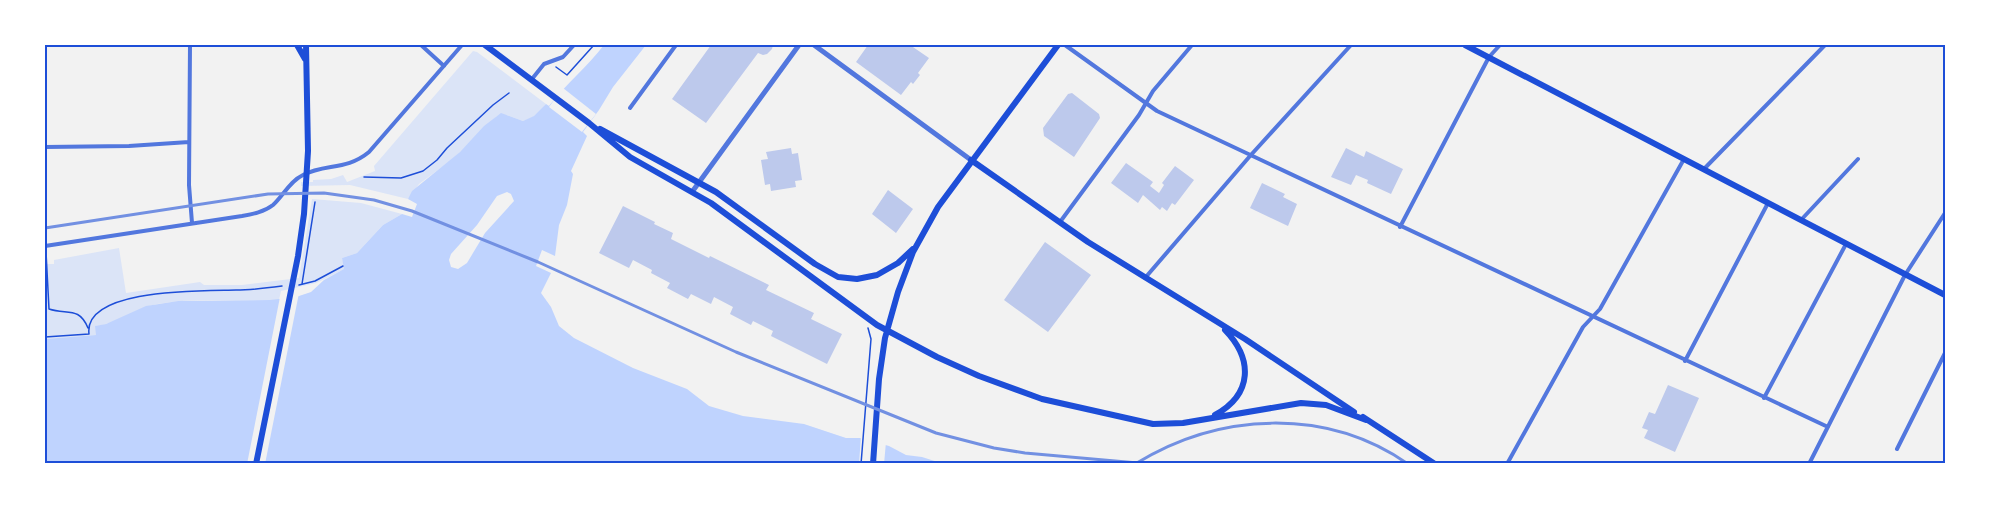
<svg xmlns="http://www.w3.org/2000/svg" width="1990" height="509" viewBox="0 0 1990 509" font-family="Overpass,sans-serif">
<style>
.green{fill:#dbe4f7}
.water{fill:#bfd3fe;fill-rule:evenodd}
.pier{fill:#f2f2f2}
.building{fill:#bdc9ec}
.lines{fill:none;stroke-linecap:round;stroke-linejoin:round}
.path{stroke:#1d4ed8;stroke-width:1.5}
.minor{stroke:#5277de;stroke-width:4}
.tertiary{stroke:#5277de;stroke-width:5}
.primary{stroke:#1d4ed8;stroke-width:6}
.rail{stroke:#7290e2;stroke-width:3}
.neatline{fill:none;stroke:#1d4ed8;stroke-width:2}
</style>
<rect width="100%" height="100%" fill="#f2f2f2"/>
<!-- green -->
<path class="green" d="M473 51 477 52 546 104C539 113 534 118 523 121L507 115 497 116 454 158 419 184 408 199 350 185 301 186V182H313V180L331 179 343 175 347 182 375 171 374 166Z
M312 199 361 203 402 214 383 225 357 253 342 258 345 269 316 283 281 291 279 300C238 302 198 297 157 304 135 308 117 324 96 326V335L45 339V312L47 309 46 264H54V260L119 248 126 293 200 282 204 285H242L299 278Z"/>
<!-- water -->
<path class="water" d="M604 45H646L613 87 599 110 583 132 587 136 571 171 573 174 567 205 559 225 555 256 542 250 536 266 551 273 541 293 551 307 559 326 574 338 633 368 687 389 709 406 743 416 804 424 846 438H860L889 446 906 455 922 457 944 464H45V339L96 335 95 326 106 324 146 306 178 301 270 300 296 297 311 292 324 280 344 269 342 258 357 253 383 225 402 214 412 217 417 204 408 199 412 191 460 152 484 126 501 113 523 121 534 116 546 104 549 106C566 84 587 67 604 45ZM507 192 511 194 514 201 485 233 467 263 458 269 451 267 449 260 451 254 477 225 497 196Z"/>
<!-- pier -->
<path class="pier" d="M563 88 596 114 582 132 549 107Z
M299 293 265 464H247L280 297Z
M861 436 886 442 884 464H859Z"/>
<!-- building -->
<path class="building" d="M711 45H773L772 49 767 54 763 55 758 53 706 123 672 99Z
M868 45H910L929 58 918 73 920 75 913 84 911 82 901 95 856 62Z
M1072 93 1099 114 1100 118 1074 157 1044 136 1043 128 1068 94Z
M791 148 792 154 798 153 802 180 795 181 796 187 771 191 770 184 765 185 761 160 768 159 766 152Z
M1346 148 1364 157 1366 151 1403 169 1391 194 1367 183 1368 180 1356 175 1351 185 1331 177Z
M1126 163 1153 182 1150 186 1159 193 1164 185 1162 183 1175 166 1194 180 1175 205 1172 203 1167 211 1162 207 1160 210 1143 195 1138 203 1111 183Z
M1262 183 1285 194 1283 197 1297 204 1288 226 1250 208Z
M888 190 913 209 896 233 872 214Z
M623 206 655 222 654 224 673 233 671 239 709 258 710 256 769 285 766 290 814 313 811 319 842 334 827 364 771 336 773 331 753 321 751 325 730 314 733 307 714 297 711 304 691 294 688 299 667 288 670 283 651 273 652 270 633 260 629 268 599 253Z
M1045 242 1091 275 1048 332 1004 300Z
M1668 385 1699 398 1675 452 1644 438 1648 430 1642 428 1649 412 1655 414Z"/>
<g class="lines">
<!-- path -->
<path class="path" d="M556 67 567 75 594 45
M364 177 401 178 423 171 437 160 447 148 493 105 509 93
M46 252 49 309C67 315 79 306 88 328
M302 284 315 202
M299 285 315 281 343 266
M45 337 89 334C83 287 208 291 236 290 252 290 267 288 282 286
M861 464 871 339 868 328"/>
<!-- minor -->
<path class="minor" d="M190 45 189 185 192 223
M421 45 444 66
M1065 45 1157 111 1828 427
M532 79 544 64 563 57 574 45
M630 108 676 45
M45 147 129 146 189 142
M1704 169 1825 45
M1801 220 1858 159
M1060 222 1139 115 1153 91 1192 45
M1400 227 1489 57 1500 45
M45 246 242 216C253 214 264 212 273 205 283 196 290 181 303 175 325 163 346 171 369 152L462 45
M1145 278 1250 156 1351 45
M1685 361 1768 203
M1764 398 1846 244
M1897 449 1945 353
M1507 464 1583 327 1600 309 1684 159
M1809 464 1905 275 1945 213"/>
<!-- tertiary -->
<path class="tertiary" d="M814 45 971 160
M692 192 799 45"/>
<!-- primary -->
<path class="primary" d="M297 45 305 59
M485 45 589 123 630 157 711 203 877 325 937 357 979 376 1042 399 1153 424 1183 423 1301 403 1326 405 1366 420
M1465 45 1945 295
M600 129 716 192 815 264 838 277 857 279 877 275 898 263 913 249
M971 160 1088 242 1245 339 1354 412
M1215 415C1253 394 1253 359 1225 330
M1363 417 1435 464
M256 464 298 256 304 214 308 151 306 45
M873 464 879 379 885 338 898 292 913 252 938 207 1058 45"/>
<!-- rail -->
<path class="rail" d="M45 228 268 194 324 193 374 200 412 211 538 262 736 352 936 433 994 448 1025 453 1149 464
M1135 464C1219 412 1326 407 1408 464"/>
</g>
<!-- border -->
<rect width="1990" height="509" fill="none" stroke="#ffffff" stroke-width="93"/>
<rect x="46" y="46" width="1898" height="416" class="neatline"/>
</svg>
